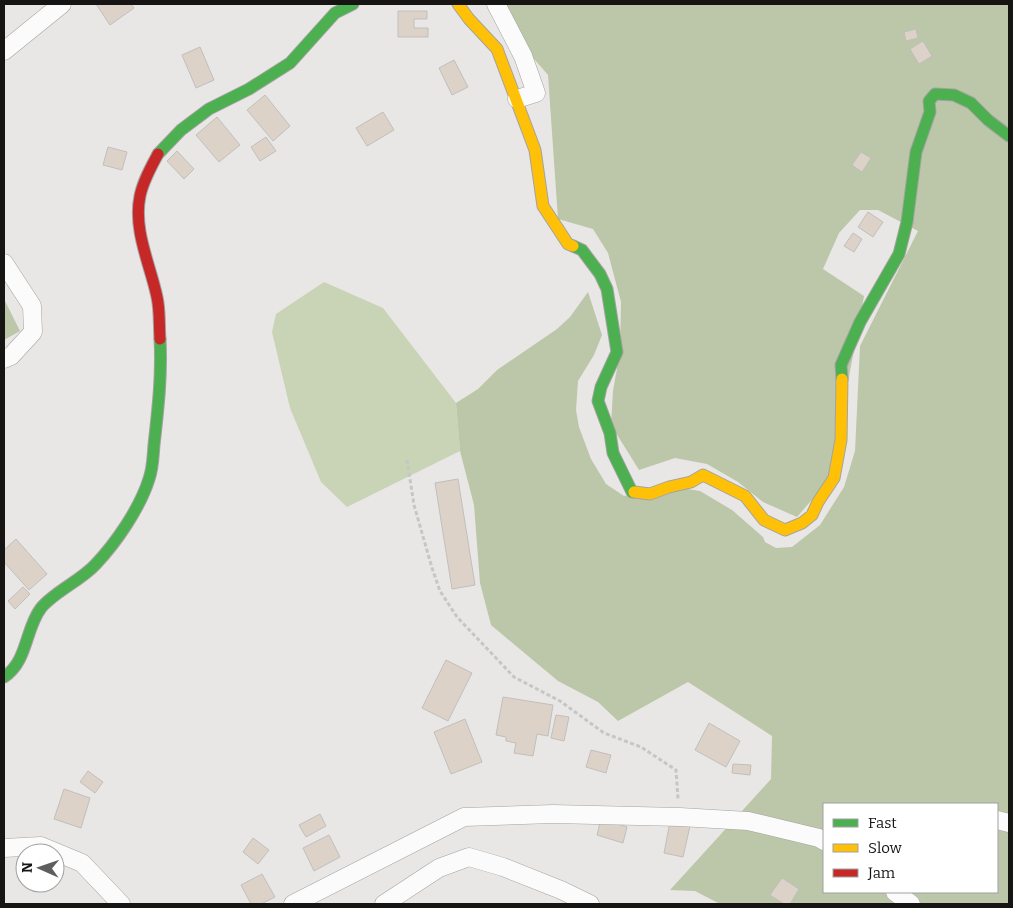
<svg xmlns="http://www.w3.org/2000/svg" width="1013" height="908" viewBox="0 0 1013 908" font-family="Bitter,serif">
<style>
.green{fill:#c9d3b5}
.forest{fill:#bbc7a8;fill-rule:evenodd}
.building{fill:#dcd2c8;stroke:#c0bfbd}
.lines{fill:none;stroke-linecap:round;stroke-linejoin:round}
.street-casing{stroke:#a4a3a1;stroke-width:19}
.fast-casing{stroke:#a4a3a1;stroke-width:13}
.slow-casing{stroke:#a4a3a1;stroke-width:13}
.jam-casing{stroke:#a4a3a1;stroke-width:13}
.path{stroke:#c6c6c6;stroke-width:3;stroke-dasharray:4 2.5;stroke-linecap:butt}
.street{stroke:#fcfbfb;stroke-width:18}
.fast{stroke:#4caf50;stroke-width:11}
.slow{stroke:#ffc107;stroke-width:11}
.jam{stroke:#c62828;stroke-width:11}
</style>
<rect width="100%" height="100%" fill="#e9e7e5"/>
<!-- green -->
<path class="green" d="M324 282 383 308 456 403 460 451 347 507 321 482 290 408 272 332 276 314Z"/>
<!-- forest -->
<path class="forest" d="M494 4H1009V904H720L695 891 670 890 771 779 772 736 688 682 618 721 598 702 558 681 491 625 480 583 474 505 460 451 456 403 478 389 497 370 557 329 570 317 588 292 602 335 594 355 578 381 576 410 579 427 591 459 606 484 624 496 675 487 700 491 732 510 763 537 765 542 776 548 792 547 820 525 844 487 855 451 860 346 918 231 878 210H860L839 233 823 269 864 296 830 479 797 517 763 502 738 482 707 464 675 458 639 470 611 425 613 391 620 352 621 302 608 253 593 229 558 219 548 75 497 16ZM824 804H997V892H824Z
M4 299 20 331 4 340Z"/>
<!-- building -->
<path class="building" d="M96 4H131L134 8 110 25Z
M398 11H427V19H414V28H428V37H398Z
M916 29 918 38 906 41 904 32Z
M923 41 932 56 919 64 910 49Z
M200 47 214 80 196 88 182 55Z
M454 60 468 87 452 95 439 68Z
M265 95 290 126 273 141 247 110Z
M383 112 394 130 367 146 356 128Z
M217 117 240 145 219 162 196 135Z
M266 137 276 151 260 161 251 147Z
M108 147 127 152 122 170 103 165Z
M177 151 194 169 184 179 167 161Z
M861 152 871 158 862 172 852 165Z
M868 212 883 222 873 237 858 227Z
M853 233 862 239 854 252 844 246Z
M458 479 475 585 452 589 435 483Z
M16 539 47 574 29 590 4 562V550Z
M23 587 30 594 15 609 8 601Z
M446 660 472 673 448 721 422 708Z
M503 697 553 705 548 736 537 734 533 756 514 753 516 743 506 741V737L496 735Z
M556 715 569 717 564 741 551 738Z
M465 719 482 762 451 774 434 732Z
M709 723 740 741 726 767 695 750Z
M591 750 611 755 606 773 586 767Z
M733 764 751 765 750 775 732 773Z
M88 771 103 782 95 793 80 782Z
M64 789 90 798 81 828 54 819Z
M320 814 326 826 306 837 299 825Z
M601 819 627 827 623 843 597 835Z
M670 822 690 826 683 857 664 853Z
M329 835 340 857 314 871 303 848Z
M253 838 269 850 258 864 243 852Z
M262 874 275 897 261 904H251L241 885Z
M782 878 799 889 790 904H784L770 895Z"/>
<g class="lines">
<defs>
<path id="street" d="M496 4 523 56 536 93 517 99
M4 51 62 4
M4 263 32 306 33 332 11 356 4 359
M997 820 1009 823
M4 848 41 846 82 863 121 904
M895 892 911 904
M293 904 464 817 553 814 680 817 748 821 819 838 824 841
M384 904 439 868 469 857 503 867 561 890 590 904"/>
<path id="fast" d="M158 154 181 130 209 109 249 89 290 63 335 13 353 4
M573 246 582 250 600 274 607 289 617 352 601 387 598 401 610 433 613 453 632 492H634
M842 379 841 365 860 322 899 254 907 222 916 152 930 112 929 101 935 94 954 95 971 103 988 120 1009 136
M4 677C28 661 25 629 41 608 54 592 80 581 95 565 116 543 140 508 149 479 153 468 153 456 154 445 158 409 162 375 160 339"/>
<path id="slow" d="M458 4 469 19 497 49 535 150 543 206 568 244 573 246
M634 492 650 494 669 487 691 482 703 475 745 496 764 520 785 530 802 523 812 515 818 502 834 478 841 440 842 379"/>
<path id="jam" d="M158 154C151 167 143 181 140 196 133 230 150 264 157 297 160 310 159 325 160 339"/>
</defs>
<!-- street casing -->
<use href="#street" class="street-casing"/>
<!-- fast casing -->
<use href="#fast" class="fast-casing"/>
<!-- slow casing -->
<use href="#slow" class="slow-casing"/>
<!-- jam casing -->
<use href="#jam" class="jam-casing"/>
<!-- path -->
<path class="path" d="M407 460 414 505 432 568 440 591 457 617 514 677 560 701 604 733 641 747 676 770 678 799"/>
<!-- street -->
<use href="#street" class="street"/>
<!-- fast -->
<use href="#fast" class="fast"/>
<!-- slow -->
<use href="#slow" class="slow"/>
<!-- jam -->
<use href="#jam" class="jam"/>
</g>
<!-- border -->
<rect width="1013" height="908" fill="none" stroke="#161513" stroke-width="10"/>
<!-- legend -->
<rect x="823" y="803" width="175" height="90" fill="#ffffff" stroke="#a2a1a1"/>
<rect x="833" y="819" width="25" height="8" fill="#4caf50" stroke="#a2a1a1"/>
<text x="868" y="828" font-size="15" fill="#161513">Fast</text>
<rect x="833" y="844" width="25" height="8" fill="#ffc107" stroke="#a2a1a1"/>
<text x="868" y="853" font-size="15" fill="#161513">Slow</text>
<rect x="833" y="869" width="25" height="8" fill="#c62828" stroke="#a2a1a1"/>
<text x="868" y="878" font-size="15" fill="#161513">Jam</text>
<!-- north arrow -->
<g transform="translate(40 868) rotate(272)"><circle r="24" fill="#ffffff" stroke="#a2a1a1"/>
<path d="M0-4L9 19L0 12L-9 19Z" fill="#605e5c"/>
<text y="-8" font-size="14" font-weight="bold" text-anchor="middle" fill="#161513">N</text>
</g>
</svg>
